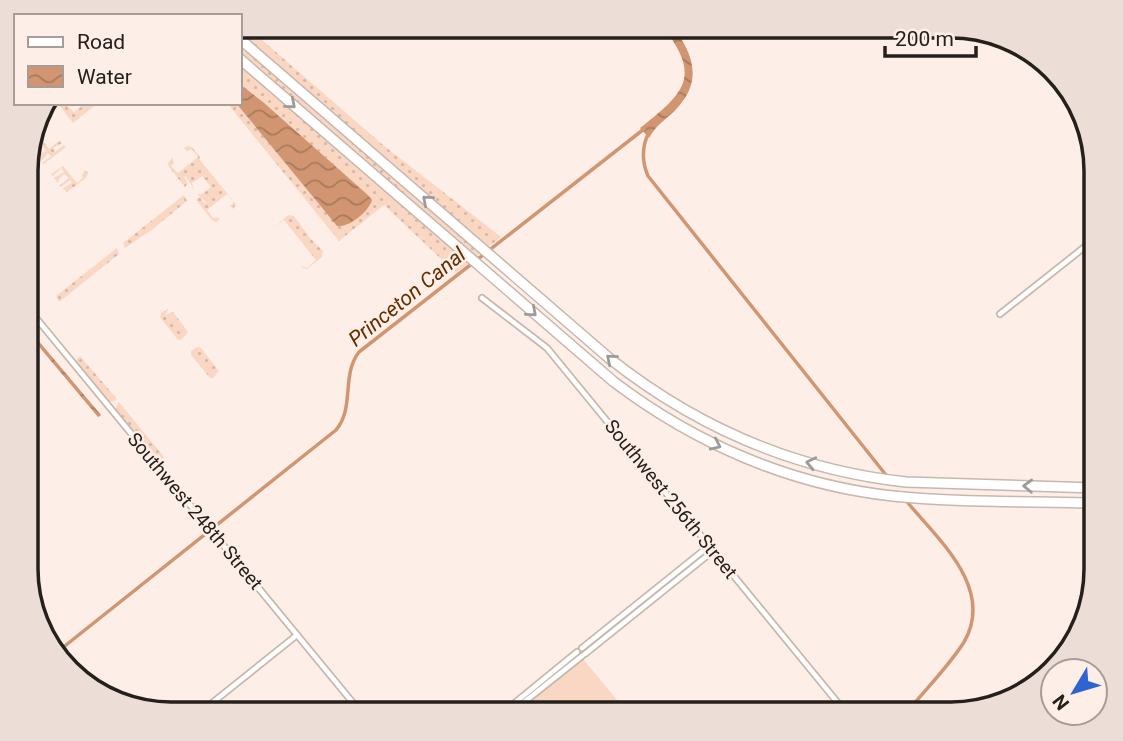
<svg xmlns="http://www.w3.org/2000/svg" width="1123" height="741" viewBox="0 0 1123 741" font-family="Roboto,sans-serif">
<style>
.grass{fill:url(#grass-dots)}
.park{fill:#fad7c2}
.water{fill:url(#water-waves)}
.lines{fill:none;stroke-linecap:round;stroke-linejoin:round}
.canal{stroke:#d19671;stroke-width:3.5}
.tertiary-casing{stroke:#c7b7ad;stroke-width:8}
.secondary-casing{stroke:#c7b7ad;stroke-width:9}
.motorway-casing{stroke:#c7b7ad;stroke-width:12}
.tertiary{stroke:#fff;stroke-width:4.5}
.secondary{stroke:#fff;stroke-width:5}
.motorway{stroke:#fff;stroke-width:9}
.oneway{stroke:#9d9b99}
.labels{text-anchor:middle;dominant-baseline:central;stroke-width:5;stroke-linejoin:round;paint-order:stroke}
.street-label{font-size:19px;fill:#26201d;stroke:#fdefe7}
.water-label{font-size:21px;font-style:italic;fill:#642d00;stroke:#fdefe7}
.rim{fill:none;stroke:#26201d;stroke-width:3.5}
</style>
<defs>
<pattern id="grass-dots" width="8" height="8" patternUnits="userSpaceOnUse" patternTransform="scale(1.75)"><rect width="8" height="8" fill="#fad7c2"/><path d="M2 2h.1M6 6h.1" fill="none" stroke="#d6b8a6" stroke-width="1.8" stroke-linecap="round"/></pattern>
<pattern id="water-waves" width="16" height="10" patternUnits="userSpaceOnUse" patternTransform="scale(1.75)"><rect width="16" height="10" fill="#d19671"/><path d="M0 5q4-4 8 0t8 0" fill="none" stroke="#a97a5c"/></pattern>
</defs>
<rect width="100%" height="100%" fill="#fdefe7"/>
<!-- grass -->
<path class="grass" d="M240 26H246L383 145 501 237 487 248 240 34Z
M240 46 480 253 476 257 469 251 240 52Z
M240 63 470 262 456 273 384 205 339 241 227 103H236L347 225 369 207 371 198 249 90 240 88Z
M44 103H65L74 112 86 103H98L73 123 59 105 50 116 41 109Z
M43 119 47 121 49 125 46 128 40 122 36 132 49 149 60 140 62 143 53 148 55 152 64 145 66 147 44 164 42 163 51 156 48 153 41 161 36 155 46 151 43 147 35 153 29 148 36 137 33 135 39 122Z
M188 146 192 147 200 157 199 159 236 204 233 209 230 206 234 202 227 194 207 210 213 218H220L217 222 213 221 196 200 200 197 204 203 206 202 197 194H202L211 187 202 176 192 183 194 190 186 176 184 178 188 183 185 187 169 167 168 163 172 158 174 163 171 166 178 173 198 157 192 149 187 151 184 148Z
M63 166 77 183 83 178 82 175 85 170 88 173 86 178 67 192 63 188 72 183 70 180 61 187 60 185 69 178 64 174 59 179 58 183 54 178 64 172 61 168 53 176 51 174Z
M184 195 187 201 153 229 125 248 123 243Z
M288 215 294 216 310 238 323 251 322 257 307 269 303 268 301 266 307 268 316 260 284 220 273 229Z
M117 248 119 254 59 302 56 296Z
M169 308 165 315 173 312 188 332 181 340H178L160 317 161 313Z
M197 347 201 348 219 371 213 378H210L191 355V351Z
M80 356 117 399 112 402 107 400 75 361Z
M119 402 164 457 160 461 155 458 117 412 116 407Z"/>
<!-- park -->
<path class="park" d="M583 659 617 700 625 715H523L518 708Z"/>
<!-- water -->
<path class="water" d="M662 26H672C692 51 703 79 679 106 668 119 658 122 649 138L640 128C684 93 703 77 662 26Z
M244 87 263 102 369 196 372 200C369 212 348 228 337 226L236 103H240V88Z
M32 333 101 415 100 416 98 417 30 336Z"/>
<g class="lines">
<!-- canal -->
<path class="canal" d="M649 132C642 146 642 162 648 176L886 475
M908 503C939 540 995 589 964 642 951 663 929 686 913 705L909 714
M56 653 336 430C355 408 341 375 359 352L644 129"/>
<defs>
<path id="tertiary" d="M482 298 547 348 847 714
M27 307 363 715
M1000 314 1096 238
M582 648 709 546
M585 654 713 551
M197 715 297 635
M500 715 577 652
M508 715 582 656"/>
<path id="secondary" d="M1057 77 1079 105"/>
<path id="motorway" d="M240 39 609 358C696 427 796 470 906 482L1096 488
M240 59 614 382C696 444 791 485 893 496 960 503 1029 501 1096 503"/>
</defs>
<!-- tertiary casing -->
<use href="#tertiary" class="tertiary-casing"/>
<!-- secondary casing -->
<use href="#secondary" class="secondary-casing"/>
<!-- motorway casing -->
<use href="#motorway" class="motorway-casing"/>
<!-- tertiary -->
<use href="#tertiary" class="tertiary"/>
<!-- secondary -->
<use href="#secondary" class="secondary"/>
<!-- motorway -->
<use href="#motorway" class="motorway"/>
</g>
<!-- one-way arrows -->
<defs><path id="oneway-chevron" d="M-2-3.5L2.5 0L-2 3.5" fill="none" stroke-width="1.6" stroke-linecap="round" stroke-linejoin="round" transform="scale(1.75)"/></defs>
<g class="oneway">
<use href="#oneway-chevron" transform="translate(291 104) rotate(41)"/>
<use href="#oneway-chevron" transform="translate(427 200) rotate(-139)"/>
<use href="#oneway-chevron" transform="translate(532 312) rotate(41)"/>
<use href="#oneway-chevron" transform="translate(611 359) rotate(-140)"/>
<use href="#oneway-chevron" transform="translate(716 445) rotate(25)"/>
<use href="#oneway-chevron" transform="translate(811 463) rotate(-167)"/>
<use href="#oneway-chevron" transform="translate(1028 486) rotate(-178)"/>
</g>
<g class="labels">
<!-- street labels -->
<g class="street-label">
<text transform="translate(671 499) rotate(51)">Southwest 256th Street</text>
<text transform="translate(195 511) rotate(50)">Southwest 248th Street</text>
</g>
<!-- water labels -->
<g class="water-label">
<text transform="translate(407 297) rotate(-39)">Princeton Canal</text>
</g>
</g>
<!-- crop -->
<path d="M0 0H1123V741H0ZM171 38H951A133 133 0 0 1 1084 171V569A133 133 0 0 1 951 702H171A133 133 0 0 1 38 569V171A133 133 0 0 1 171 38Z" fill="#ecded7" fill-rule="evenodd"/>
<path class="rim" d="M171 38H951A133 133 0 0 1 1084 171V569A133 133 0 0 1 951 702H171A133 133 0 0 1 38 569V171A133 133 0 0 1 171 38Z"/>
<!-- legend -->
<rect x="14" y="14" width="228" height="91" fill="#fdefe7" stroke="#a79c96" stroke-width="2"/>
<rect x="28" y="37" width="35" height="10" fill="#ffffff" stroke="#a79c96" stroke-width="2"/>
<text x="77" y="49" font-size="21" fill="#26201d">Road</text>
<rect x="28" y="66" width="35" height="21" fill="url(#water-waves)" stroke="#a79c96" stroke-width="2"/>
<text x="77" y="84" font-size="21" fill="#26201d">Water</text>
<!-- north arrow -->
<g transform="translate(1074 692) rotate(232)"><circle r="33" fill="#fdefe7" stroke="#a79c96" stroke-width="2"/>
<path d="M0-5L12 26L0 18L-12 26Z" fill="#2e63d2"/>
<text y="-10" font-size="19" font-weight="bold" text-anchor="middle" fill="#26201d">N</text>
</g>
<!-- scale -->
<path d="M885 46v10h91v-10" fill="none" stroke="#26201d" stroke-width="3.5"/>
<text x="895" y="46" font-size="21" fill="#26201d" stroke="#fdefe7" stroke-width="5" paint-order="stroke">200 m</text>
</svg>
